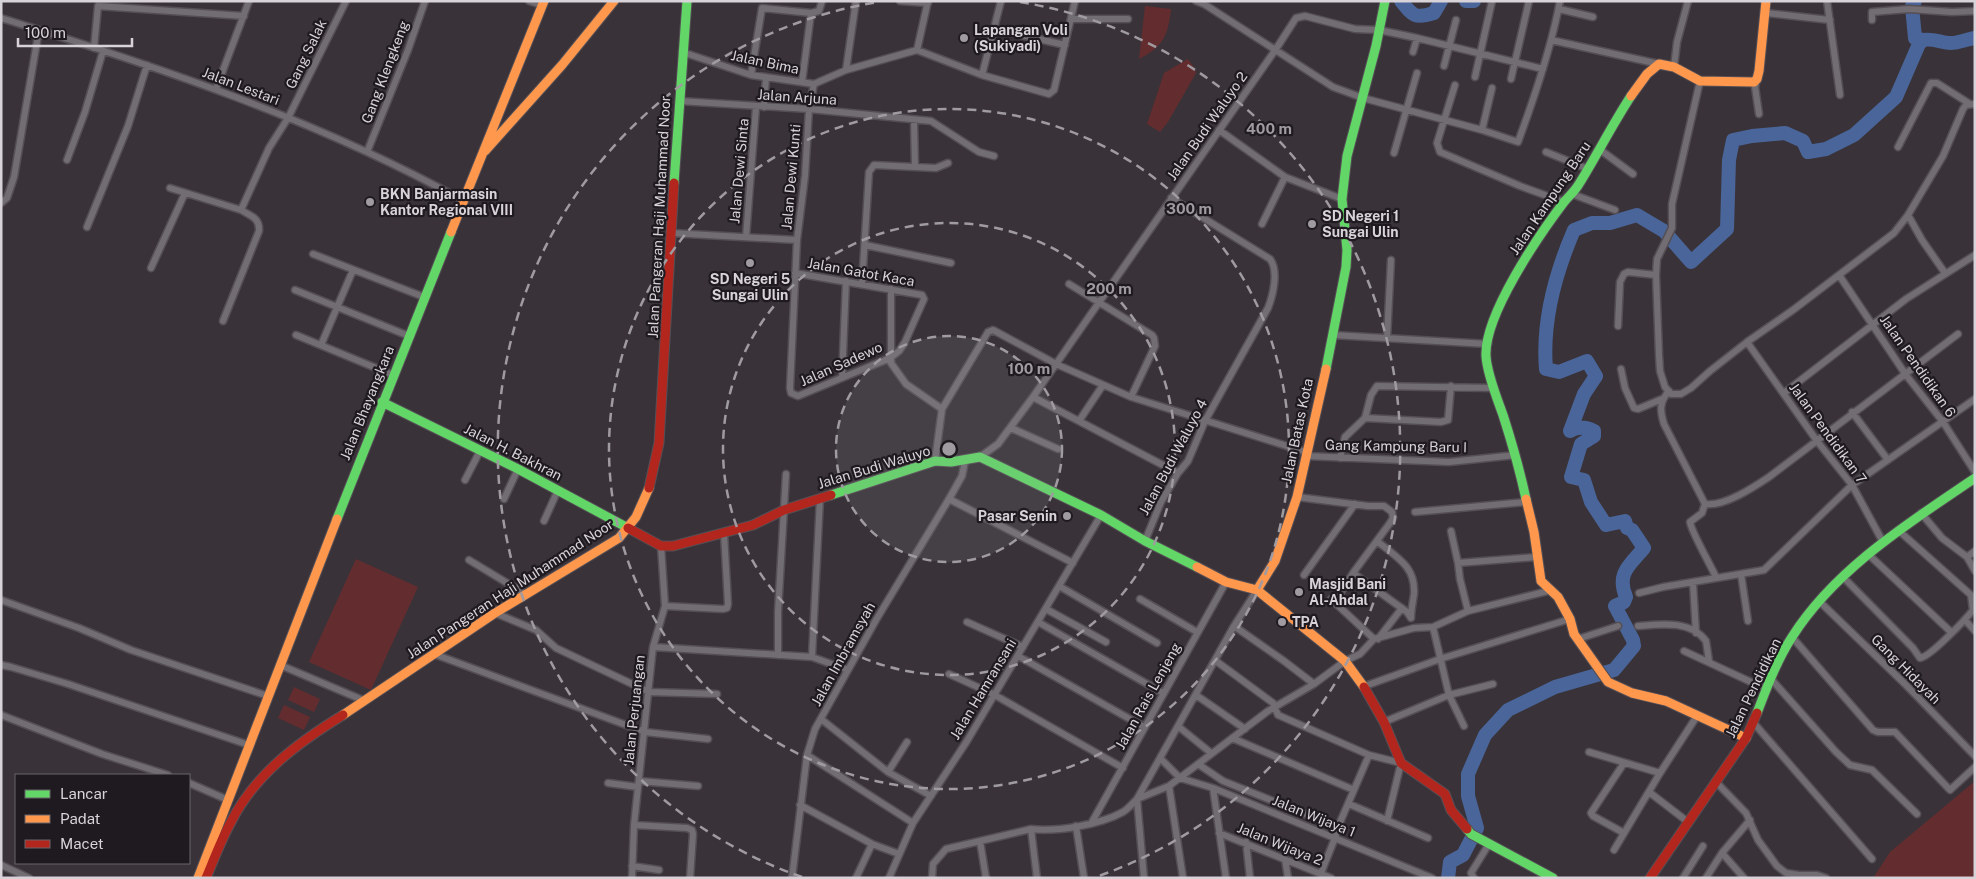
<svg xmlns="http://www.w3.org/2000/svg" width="1976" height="879" viewBox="0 0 1976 879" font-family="'Public Sans',sans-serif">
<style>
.green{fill:#632d2f}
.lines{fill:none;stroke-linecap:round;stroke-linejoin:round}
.river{stroke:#4a6599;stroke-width:14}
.street-casing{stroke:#554f55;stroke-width:9}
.fast-casing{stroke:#554f55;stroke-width:11}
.slow-casing{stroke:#554f55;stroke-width:11}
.jam-casing{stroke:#554f55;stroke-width:11}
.street{stroke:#716d72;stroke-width:6}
.fast{stroke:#63d668;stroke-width:9}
.slow{stroke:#ff974d;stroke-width:9}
.jam{stroke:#b3261e;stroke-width:9}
.ring{fill:none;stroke:#a09aa1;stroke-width:2.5;stroke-dasharray:9 6}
.poi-dot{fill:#a09aa1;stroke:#1f1a20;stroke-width:2}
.labels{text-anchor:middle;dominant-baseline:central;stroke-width:4.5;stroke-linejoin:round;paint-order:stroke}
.poi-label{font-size:14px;font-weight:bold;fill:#d8d2d9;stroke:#1f1a20;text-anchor:start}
.street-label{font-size:14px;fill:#d8d2d9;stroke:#1f1a20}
.centre{fill:#a09aa1;stroke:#1f1a20;stroke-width:2.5}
.ring-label{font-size:15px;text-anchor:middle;font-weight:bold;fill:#a09aa1;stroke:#1f1a20;stroke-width:4.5;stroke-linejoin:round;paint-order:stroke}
</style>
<rect width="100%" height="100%" fill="#393339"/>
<!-- green -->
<path class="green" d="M1145 6 1171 9C1168 36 1163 47 1139 59Z
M1188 59 1195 69 1196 73 1168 122 1160 132 1147 124 1164 73Z
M356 559 418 587 371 690 309 662Z
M294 687 320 699 314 712 288 700Z
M284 705 310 717 304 730 278 718Z
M1975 781V878H1873L1890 852Z"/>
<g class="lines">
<!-- river -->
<path class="river" d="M1401 1C1413 16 1415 19 1434 13L1441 1
M1466 1H1474
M1915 1 1912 6 1915 38 1923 40
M1448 878 1450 862 1463 855 1477 828 1468 796V774L1485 735 1508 710 1555 687 1614 670 1634 646 1633 640 1615 606 1624 602 1626 597C1616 573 1630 565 1644 548L1632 530 1627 528 1625 521 1606 525 1591 502 1584 480 1571 477 1581 444 1594 436V431C1586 427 1578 426 1570 431L1584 394 1596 376 1587 361 1559 372 1546 369C1542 321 1555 274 1574 230L1592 223H1610L1637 215 1664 231 1691 262 1727 229 1729 160 1733 140 1752 136 1785 133 1803 141 1808 152 1826 149 1854 135 1896 97 1919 44 1923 40C1934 38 1941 43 1951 43 1959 43 1967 39 1975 38"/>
<defs>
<path id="street" d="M529 1 542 5
M900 1 928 3
M1196 1 1204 4 1333 87 1363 98 1482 130
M1827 1 1840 95
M1559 9 1593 17
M1766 13 1830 20
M1 18C159 67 317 120 462 200
M1071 19H1128
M1872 20V12L1909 9 1952 12 1975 11
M995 29 1065 45
M1551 40 1659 64
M94 48 98 6 244 16
M917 50 928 1
M682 52 751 75 814 84
M1413 52 1417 38
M1444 66 1456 20
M1674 67 1677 42 1688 1
M846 70 856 1
M751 75 762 8 811 13
M982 75 1001 1
M1475 77 1492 1
M1511 79 1529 1
M1757 79 1755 87 1759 114
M1700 81 1672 204V228L1657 259 1656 275 1659 355 1660 371 1665 387 1671 394H1681L1691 388 1710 371 1747 342 1793 310 1894 233 1908 215 1943 156 1963 109 1966 105 1975 104
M802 82 811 13 819 11 822 1
M814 84 846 70 917 50 982 75 1049 94 1054 90 1075 1
M1455 85 1437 143 1440 152 1520 186 1564 202
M1492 88 1482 130 1518 142C1535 96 1551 49 1560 1
M216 89 249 1
M679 101 809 109 931 121 979 152 994 156
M764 107 766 77
M914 120 915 167
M1219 130 1285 177 1342 199
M1898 147 1931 83H1937L1970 104
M1599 149 1633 174
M367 152 408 50 425 1
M1546 152 1588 169
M1394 153 1417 73
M67 160 85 112 103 51
M170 188 241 210 269 148 288 118 346 1
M1572 194 1615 210
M1 203 7 198 14 177 39 30
M1908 215 1922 240 1945 273
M1262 224 1285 177
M87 227 128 126 147 65
M671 233 797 240
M746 237 756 107
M865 245 951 263
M313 254 424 297
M151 268 185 193
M795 273 922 295 924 299 905 342 899 351 890 358 798 396 791 393 790 388 797 240 805 176 809 109 814 84
M1839 275 1906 375 1943 422 1975 472
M862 284 869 172 874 165 936 168 948 163
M1069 284 1152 335 1154 338 1155 346 1131 397
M891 289V363L906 384 942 409
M295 290 409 336
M223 321 259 231C260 218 251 216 241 210
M1618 326 1620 282 1624 274 1628 272 1656 275
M296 335 393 375
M1333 335 1488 344
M1387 338 1391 260
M1747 342 1817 441 1852 485 1883 542
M321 345 353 270
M1621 369 1625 388 1634 408 1638 409 1662 399
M842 378 846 281
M1669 391C1659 402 1660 411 1664 424L1705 504 1702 513 1690 522C1691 531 1711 566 1716 577
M1784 393 1906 299 1975 255
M1033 397 1178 473
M1852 412 1888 460
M1365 418 1441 422 1448 420 1451 386
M1079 421 1103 385
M1011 428 1058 449
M1305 456 1449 462 1516 455
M980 457 998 444 1033 397 1276 49 1296 18 1305 16 1355 29 1379 30 1417 38 1543 69
M1340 458 1345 437 1365 418 1371 395 1377 386 1494 388
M935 461 942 409 988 332 993 330 1056 364 1131 397 1306 452
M465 480 480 451
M1297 497 1368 506H1384L1392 512 1393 518 1390 523 1353 573 1335 602
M504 499 518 469
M949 499 1073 563
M1705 504C1724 507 1754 487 1769 477L1958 334
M1415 512 1526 502
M1921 513 1942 538 1967 557 1975 551
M544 521 558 490
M1451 531 1458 563
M1145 541 1161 502 1178 473 1188 461 1205 421 1268 308C1273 295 1279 271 1270 259L1171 198
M1377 541C1396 557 1416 566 1414 594 1413 602 1411 610 1411 618
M1868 554 1951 632
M1967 557 1975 571
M469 560 527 595
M1353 573 1407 612 1411 618
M1741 574 1748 621
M1304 575 1355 504
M1843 577 1913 648 1920 658C1930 657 1965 620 1973 610L1971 595 1898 530
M1693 583 1696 633
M1059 586 1157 643
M1639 593 1663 587 1764 570 1852 485 1975 399
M1140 599 1197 632
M1331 599 1374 639
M1 600 79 628 131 650 268 696
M1819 601 1905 684 1975 756
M665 606 723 609 727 608 728 604 724 533
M1046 609 1106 642
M1468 611 1460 579 1458 563 1537 557
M495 613 536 630 556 648 649 692 717 694
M1965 620 1975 631
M967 622 1023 647
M1038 622 1163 693
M1234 626 1284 661 1314 684
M1638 626C1661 624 1691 620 1706 641L1709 661
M1433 627 1449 695 1464 726
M1792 637 1873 730 1878 732H1895L1950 790 1975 767
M1378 639 1402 608
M1578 639 1618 626
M653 647 812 657 848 670
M1684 651 1751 682 1768 688
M434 654 645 732 708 739
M778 655V612L786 474
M1018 656 1144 727
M812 657 820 498
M1216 661 1273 703 1278 715 1369 755 1401 763 1387 821
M1 665 11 667 68 684 249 745
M280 665 365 701
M949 674 993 694 1123 768
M1772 680 1836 752 1850 765 1872 770 1917 814
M1365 686 1440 659 1570 619
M1196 695 1245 729
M1 715 102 754 168 775
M821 719 888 772 931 796
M1752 721 1872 859
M1384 722 1449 695 1493 684
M1179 727 1211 753
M1232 738 1354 790
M1589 752 1660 773
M807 755 913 823
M1160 758 1180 778 1213 788 1432 878
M1198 764 1223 781 1338 827
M888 772 907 742
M639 781 698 786
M1716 782 1746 813 1758 840 1777 866 1786 873 1799 875H1817L1826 878
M189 783 228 800
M608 783 638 787
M1213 788 1226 878
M1649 792 1688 822
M1349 804 1428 838
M800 805 872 844 899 854
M1092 822 1226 582
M634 825 687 828 692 830 693 834 690 878
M1076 826 1084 878
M1031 829 1037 878
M1219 833 1331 878
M1624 833 1593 816 1591 813 1624 763
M980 841 986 878
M1246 842 1250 878
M1614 850 1660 773 1697 716
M1722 853 1744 878
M1285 859 1288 878
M1 865 29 878
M632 866 659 870
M1321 873 1335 838 1338 827 1369 755
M632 878 634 825 653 647 665 606 661 546
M792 878 807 755 815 729 876 620 949 499 962 476 965 461
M856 878 872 844
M889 878 913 823 967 741 1101 515
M932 878 933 864 946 849 1031 829C1057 832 1099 825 1123 812 1128 809 1133 803 1137 799L1234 626 1257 590
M1144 878 1137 799 1169 786
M1183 878 1169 786 1268 711 1314 684 1345 661 1360 654 1374 639 1414 628 1433 627 1468 611 1552 590
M1474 878 1471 873 1489 844
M1683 878 1703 846
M1706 878 1722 853 1750 820"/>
<path id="fast" d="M674 183 687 1
M1326 369 1346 267 1347 250 1342 199 1347 156 1376 46 1385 1
M382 402 518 469 628 528
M831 495 935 461 951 462 980 457 1101 515 1145 541 1197 567
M1526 499C1520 471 1512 443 1503 415 1497 398 1487 374 1486 356 1484 315 1539 235 1564 202 1569 196 1575 191 1579 184 1597 155 1612 125 1631 96
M337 519 451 232
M1757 713C1767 687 1777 660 1792 637 1835 569 1910 522 1975 478
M1467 829 1471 834 1553 878"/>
<path id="slow" d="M1631 96 1647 74 1659 64 1674 67 1700 81 1754 82 1757 79 1759 71 1766 1
M485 151 562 65 614 1
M451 232 544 1
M1526 499 1534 532 1541 581 1558 597 1570 619 1574 634 1608 682 1632 693 1666 701 1746 738
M1197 567 1226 582 1257 590 1345 661 1364 687
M1257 590 1275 561 1297 497 1326 369
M343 715 495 613 619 538 636 517 649 488
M198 878 337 519"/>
<path id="jam" d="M649 488 659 443 674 183
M628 528 661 546H673L753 525 784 510 831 495
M1364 687 1384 722 1401 763 1445 794 1451 810 1467 829
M206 878C214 859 221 840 231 822 255 774 299 742 343 715
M1650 878 1746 738 1757 713"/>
</defs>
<!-- street casing -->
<use href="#street" class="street-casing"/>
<!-- fast casing -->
<use href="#fast" class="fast-casing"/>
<!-- slow casing -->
<use href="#slow" class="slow-casing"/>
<!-- jam casing -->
<use href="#jam" class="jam-casing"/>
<!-- street -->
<use href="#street" class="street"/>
<!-- fast -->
<use href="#fast" class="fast"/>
<!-- slow -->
<use href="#slow" class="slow"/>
<!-- jam -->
<use href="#jam" class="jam"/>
</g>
<!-- distance rings -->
<circle cx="949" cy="449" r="113" fill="#a09aa1" fill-opacity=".12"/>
<g class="ring">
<circle cx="949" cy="449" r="113"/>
<circle cx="949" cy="449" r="226"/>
<circle cx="949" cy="449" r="340"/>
<path d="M802 877A453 453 0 0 1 878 2M1020 2A453 453 0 0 1 1096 877"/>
</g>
<!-- markers -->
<g class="poi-dot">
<circle cx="964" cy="38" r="5"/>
<circle cx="370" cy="202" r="5"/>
<circle cx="1312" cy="224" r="5"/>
<circle cx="750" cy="263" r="5"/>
<circle cx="1067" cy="516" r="5"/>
<circle cx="1299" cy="592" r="5"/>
<circle cx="1282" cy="622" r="5"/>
</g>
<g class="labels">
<!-- poi labels -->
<g class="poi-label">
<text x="974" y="30">Lapangan Voli<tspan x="974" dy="16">(Sukiyadi)</tspan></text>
<text x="380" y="194">BKN Banjarmasin<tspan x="380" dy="16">Kantor Regional VIII</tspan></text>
<text x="1322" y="216">SD Negeri 1<tspan x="1322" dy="16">Sungai Ulin</tspan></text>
<text x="750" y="279" text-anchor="middle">SD Negeri 5<tspan x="750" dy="16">Sungai Ulin</tspan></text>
<text x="1057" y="516" text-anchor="end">Pasar Senin</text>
<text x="1309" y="584">Masjid Bani<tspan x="1309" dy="16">Al-Ahdal</tspan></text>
<text x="1292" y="622">TPA</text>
</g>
<!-- street labels -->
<g class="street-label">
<text transform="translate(306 54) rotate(-64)">Gang Salak</text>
<text transform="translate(765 62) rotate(12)">Jalan Bima</text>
<text transform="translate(385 72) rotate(-69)">Gang Klengkeng</text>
<text transform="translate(241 86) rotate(21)">Jalan Lestari</text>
<text transform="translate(797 97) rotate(4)">Jalan Arjuna</text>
<text transform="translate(1207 126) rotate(-55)">Jalan Budi Waluyo 2</text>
<text transform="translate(739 171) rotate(-85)">Jalan Dewi Sinta</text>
<text transform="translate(791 177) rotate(-85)">Jalan Dewi Kunti</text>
<text transform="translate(1550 198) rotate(-56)">Jalan Kampung Baru</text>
<text transform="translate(659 217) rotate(-87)">Jalan Pangeran Haji Muhammad Noor</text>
<text transform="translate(861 272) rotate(10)">Jalan Gatot Kaca</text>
<text transform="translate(841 364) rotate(-24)">Jalan Sadewo</text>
<text transform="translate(1918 366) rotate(55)">Jalan Pendidikan 6</text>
<text transform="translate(367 403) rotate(-68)">Jalan Bhayangkara</text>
<text transform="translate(1297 431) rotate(-78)">Jalan Batas Kota</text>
<text transform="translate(1828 433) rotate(54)">Jalan Pendidikan 7</text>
<text transform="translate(1396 446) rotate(1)">Gang Kampung Baru I</text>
<text transform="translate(513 452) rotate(27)">Jalan H. Bakhran</text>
<text transform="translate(1173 457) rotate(-62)">Jalan Budi Waluyo 4</text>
<text transform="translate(874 467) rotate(-17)">Jalan Budi Waluyo</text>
<text transform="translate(510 589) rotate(-33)">Jalan Pangeran Haji Muhammad Noor</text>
<text transform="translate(843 654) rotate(-61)">Jalan Imbramsyah</text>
<text transform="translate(1906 669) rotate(45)">Gang Hidayah</text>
<text transform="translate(1753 688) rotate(-64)">Jalan Pendidikan</text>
<text transform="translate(983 689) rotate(-59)">Jalan Hamransani</text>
<text transform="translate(1148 696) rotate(-61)">Jalan Rais Lenjeng</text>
<text transform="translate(634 710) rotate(-84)">Jalan Perjuangan</text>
<text transform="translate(1314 816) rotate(22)">Jalan Wijaya 1</text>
<text transform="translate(1280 844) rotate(22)">Jalan Wijaya 2</text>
</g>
</g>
<circle cx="949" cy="449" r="8" class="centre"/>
<g class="ring-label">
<text x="1269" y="134">400 m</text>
<text x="1189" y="214">300 m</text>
<text x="1109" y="294">200 m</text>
<text x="1029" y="374">100 m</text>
</g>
<!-- border -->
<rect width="1976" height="879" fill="none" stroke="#d8d2d9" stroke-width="5"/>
<!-- legend -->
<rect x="15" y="774" width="175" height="90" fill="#1f1a20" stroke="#69646a"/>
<rect x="25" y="790" width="25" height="8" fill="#63d668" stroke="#69646a"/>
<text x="60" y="799" font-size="15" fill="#d8d2d9">Lancar</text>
<rect x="25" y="815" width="25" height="8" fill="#ff974d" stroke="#69646a"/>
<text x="60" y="824" font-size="15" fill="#d8d2d9">Padat</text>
<rect x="25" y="840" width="25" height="8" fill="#b3261e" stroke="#69646a"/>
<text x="60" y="849" font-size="15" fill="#d8d2d9">Macet</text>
<!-- scale -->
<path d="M18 38v8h114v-8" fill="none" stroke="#d8d2d9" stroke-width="2.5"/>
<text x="25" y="38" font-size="15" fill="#d8d2d9" stroke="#1f1a20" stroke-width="4" paint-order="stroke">100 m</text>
</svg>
